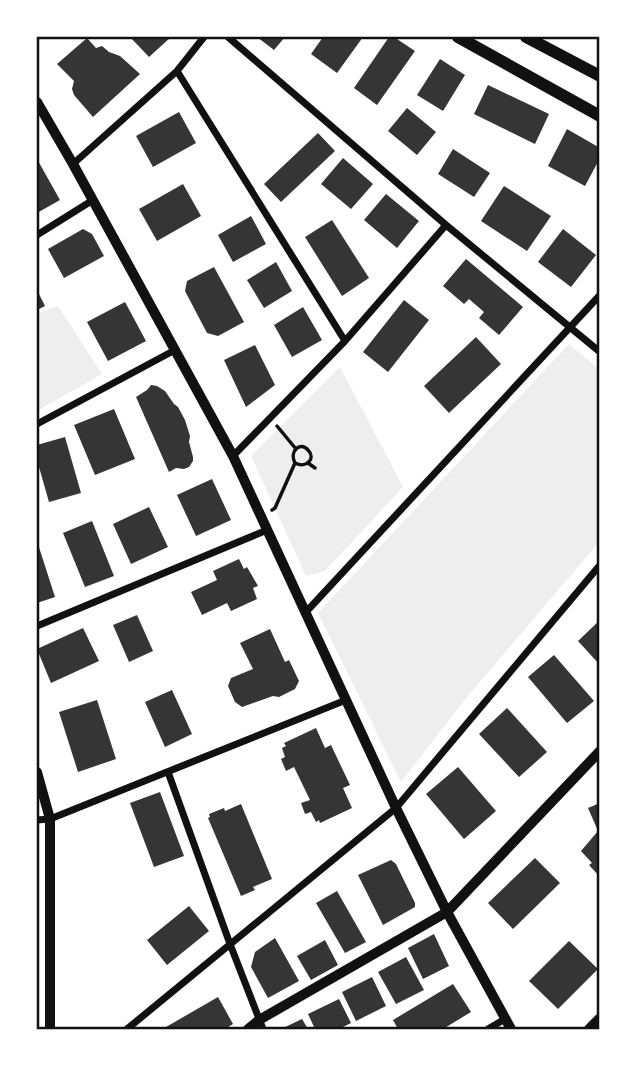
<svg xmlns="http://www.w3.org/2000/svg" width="637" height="1066" viewBox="0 0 637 1066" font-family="Quicksand,sans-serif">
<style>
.green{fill:#eee}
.building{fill:#353535}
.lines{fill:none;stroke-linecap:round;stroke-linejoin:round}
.path{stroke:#111;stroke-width:3.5}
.minor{stroke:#111;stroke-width:7}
.tertiary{stroke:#111;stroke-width:10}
.secondary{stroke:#111;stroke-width:12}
.neatline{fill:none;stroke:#111;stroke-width:2.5}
</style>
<rect width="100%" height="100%" fill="#fff"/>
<!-- green -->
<path class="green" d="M58 306 102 374 37 411V313Z
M569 344 600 370V541L467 697 401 782 318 613Z
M340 367 403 487 325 571 306 576 251 456Z"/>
<!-- building -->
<path class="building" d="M130 37H171L149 57Z
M257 37H285L274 50Z
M323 37H363L337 73 311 54Z
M389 37H394L415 51 377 105 354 88Z
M87 38 96 48 102 46 109 52 120 56 140 74 93 117 74 95 72 89 74 81 57 64Z
M440 59 465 75 443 111 417 95Z
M488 85 549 114 535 144 474 114Z
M407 108 436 132 417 155 388 131Z
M179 112 196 143 153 167 136 136Z
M567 129 600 148V158L585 186 548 166Z
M318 133 335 151 281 202 264 184Z
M453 149 490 173 474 197 438 174Z
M343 158 373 184 351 209 321 184Z
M37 159 60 200 37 213Z
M183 184 201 216 157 241 139 209Z
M504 186 551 216 527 251 481 221Z
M386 194 419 221 397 248 364 220Z
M251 216 266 244 233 262 218 235Z
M332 220 369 278 342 296 305 237Z
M83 229 92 234 104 256 64 278 48 249Z
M563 229 596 255 571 287 538 262Z
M466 259 523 307 499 335 479 318 484 312 469 299 464 304 443 286Z
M276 262 292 291 264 308 247 280Z
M214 267 244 322 218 336 207 333 185 291 187 281Z
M37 290 45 306 37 310Z
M404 300 429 320 388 372 363 352Z
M125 302 146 341 108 361 87 322Z
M303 307 322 340 292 357 274 325Z
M476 337 501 364 449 413 424 386Z
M255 345 275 385 246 407 224 360Z
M151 385 157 386 165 391 174 404 178 407 185 420 190 436 189 442 193 457V461L189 467 184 469 176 468 169 472 136 397 147 390Z
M114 409 135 459 95 475 74 425Z
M65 437 81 493 49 502 37 460V445Z
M212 479 231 520 196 536 177 495Z
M149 507 168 547 131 564 113 524Z
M92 521 114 576 85 587 63 533Z
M37 541 55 597 37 603Z
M239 559 244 569 247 567 258 586 253 588 257 599 231 611 227 603 202 615 191 592 217 580 213 571Z
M137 615 153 651 129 662 113 625Z
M600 620V665L578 641Z
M83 628 99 661 51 683 37 649Z
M270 629 285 662 289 660 299 681 295 689 279 697 273 696 242 707 235 702 228 686 231 678 253 669 240 643Z
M554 655 594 701 567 723 528 677Z
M172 690 192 734 165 747 145 702Z
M97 700 116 759 78 772 59 712Z
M507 708 547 752 519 777 479 734Z
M316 728 325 748 331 745 350 785 343 788 352 808 320 823 319 820 316 822 311 812 305 814 301 803 310 800 294 767 286 771 281 759 285 757 282 748 286 746 284 743Z
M458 767 496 811 464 839 426 794Z
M160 792 184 856 154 867 130 803Z
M600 803V877L589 865 592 863 581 851 598 831 588 808Z
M241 804 272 879 253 887 255 890 241 896 208 818 210 817 209 814 224 808 225 811Z
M535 858 560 883 513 929 488 903Z
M391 860 396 864 415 903V907L383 925 358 875Z
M337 891 366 942 345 953 316 903Z
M189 906 209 931 167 965 147 940Z
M434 934 449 966 423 979 408 948Z
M275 938 299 981 268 998 251 967 255 952Z
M325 940 338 965 311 980 297 956Z
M569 941 598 969 558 1009 529 981Z
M406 957 424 990 396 1004 378 972Z
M372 977 386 1006 356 1021 342 992Z
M453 984 471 1012 443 1029H398L393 1020Z
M218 997 233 1024 225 1029H167L166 1027Z
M339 999 351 1023 339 1029H315L308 1014Z
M302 1019 308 1029H281Z"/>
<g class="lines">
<!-- path -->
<path class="path" d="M277 426 296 449
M308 463 315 468
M272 510 275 508 295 463C289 451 300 441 308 450 316 458 307 469 295 463"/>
<!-- minor -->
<path class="minor" d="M228 37 446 225 600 352
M177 71 345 341
M73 164 177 71 204 37
M37 235 93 200
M37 424 175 350
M233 456 345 341 446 225
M306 612 600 295
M37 626 267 530
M168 772 230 944 263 1029
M37 820 50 819 346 700
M127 1029 396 808 600 565
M488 1029 505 1019"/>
<!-- tertiary -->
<path class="tertiary" d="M37 102 73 164 233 456 396 808 447 912 511 1029
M37 772 50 819V1029
M248 1029 259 1020 447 912 600 751
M589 1029 600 1018"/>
<!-- secondary -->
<path class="secondary" d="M458 37 600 116
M526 37 600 76"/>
</g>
<!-- border -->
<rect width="637" height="1066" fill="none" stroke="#ffffff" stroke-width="77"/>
<rect x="38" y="38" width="560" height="990" class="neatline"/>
</svg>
